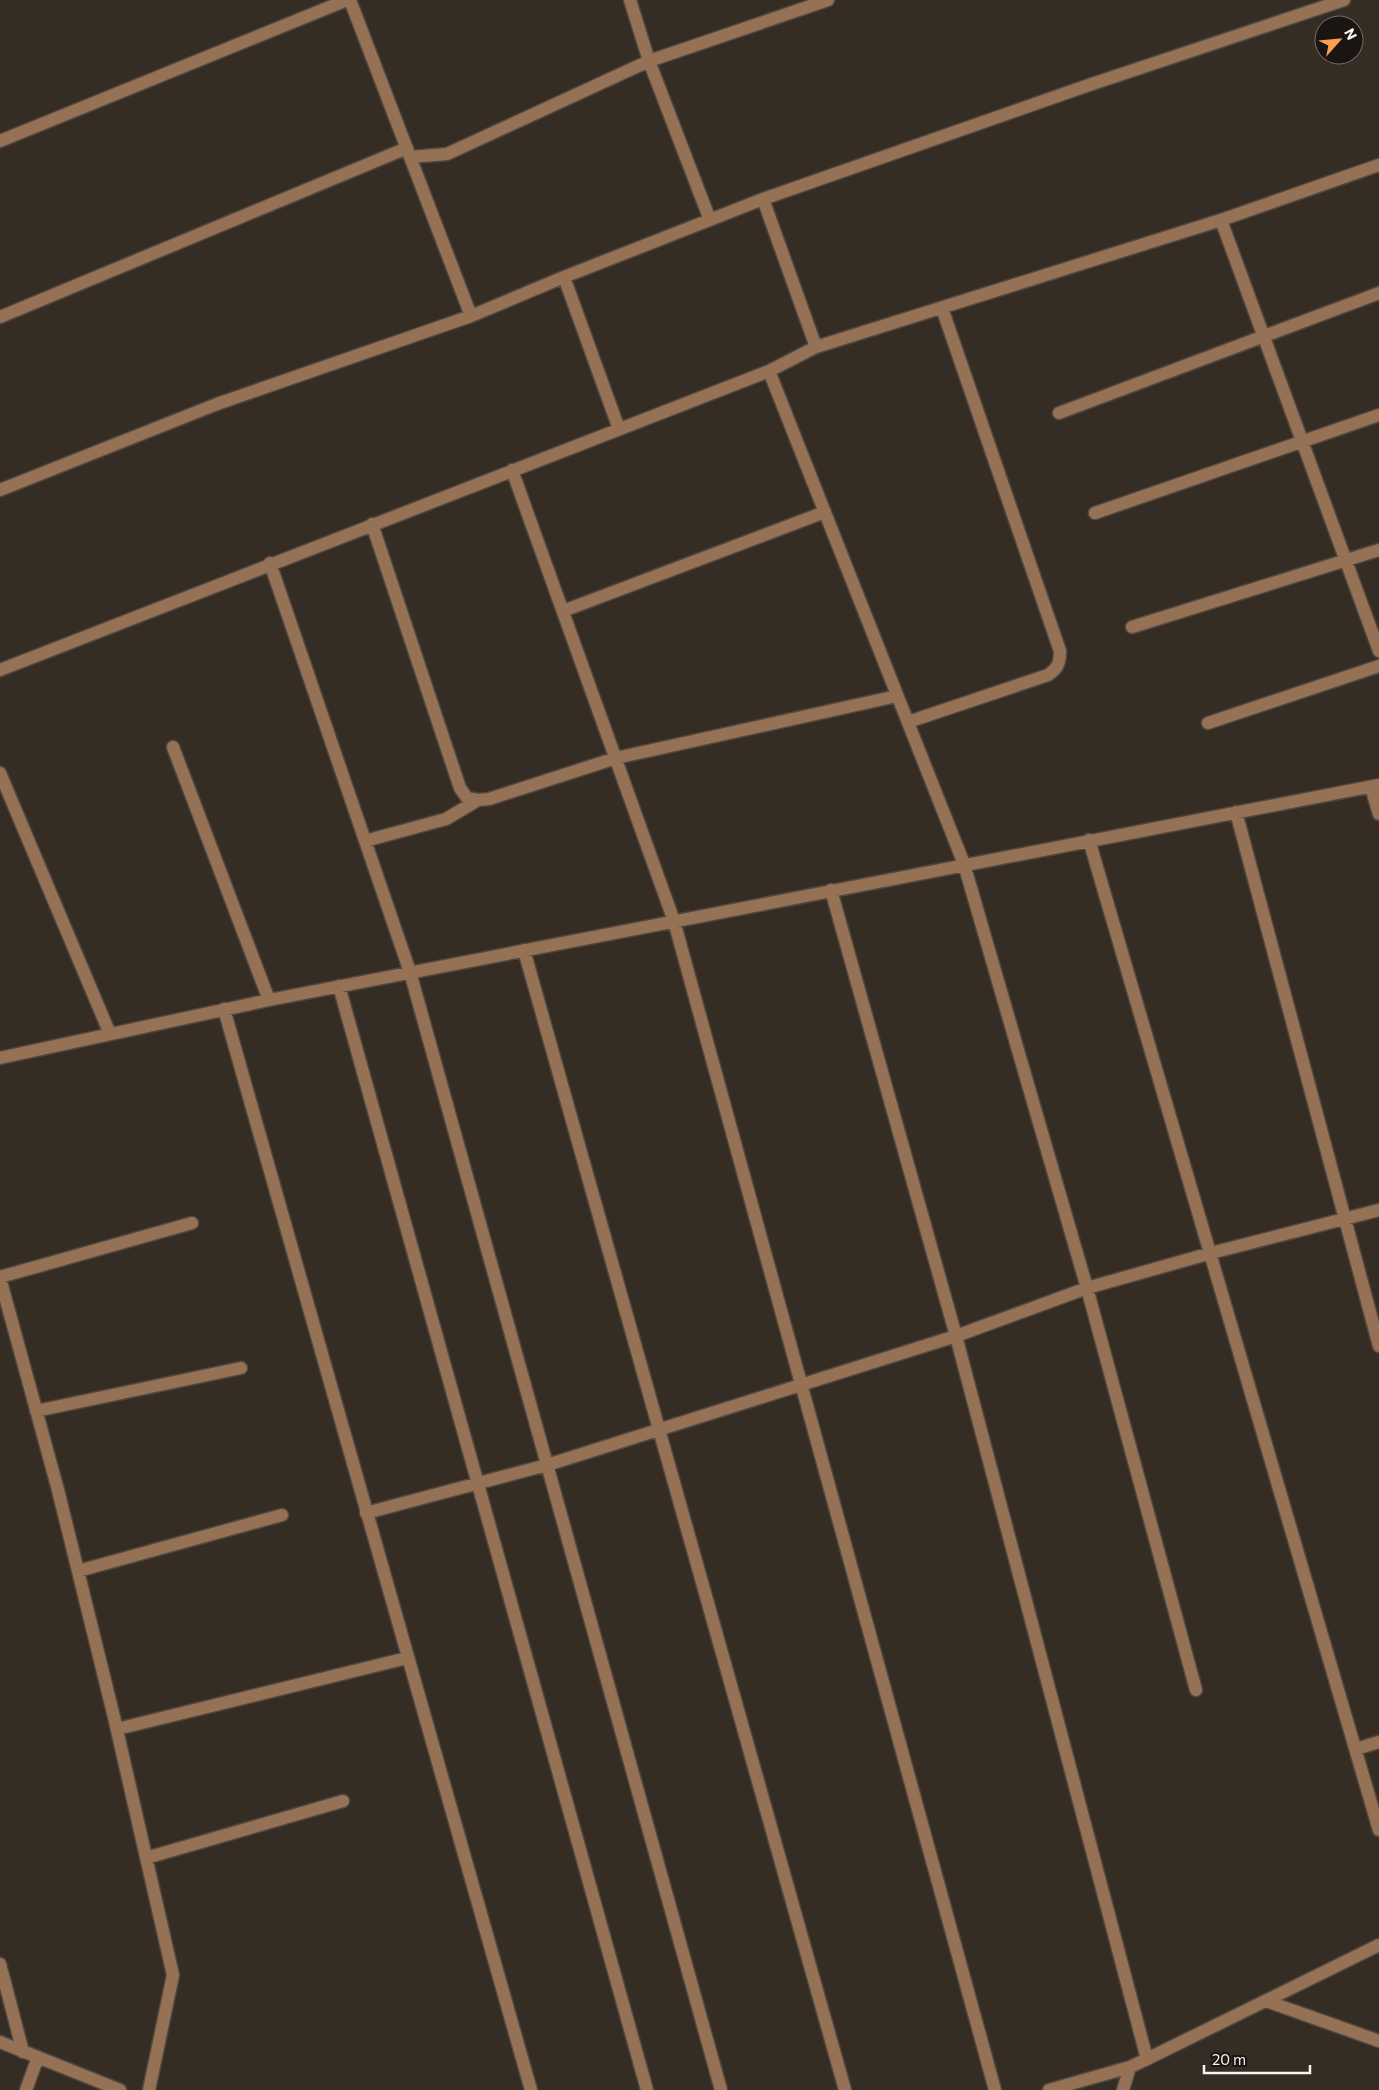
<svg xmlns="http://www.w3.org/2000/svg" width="1379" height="2090" viewBox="0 0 1379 2090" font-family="Commissioner,sans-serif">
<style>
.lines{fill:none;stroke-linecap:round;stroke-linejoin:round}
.minor-casing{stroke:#514840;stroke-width:15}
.minor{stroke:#957156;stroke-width:12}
</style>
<rect width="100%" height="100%" fill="#352c24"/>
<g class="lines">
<defs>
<path id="minor" d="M350 0 471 316
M630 0 649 61 710 220
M0 141 347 0
M410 157 447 154 649 61 828 0
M763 199 1089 85 1344 0
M1221 220 1379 165
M564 277 619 429
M0 317 407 148
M816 347 1221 220 1379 651
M1059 413 1379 293
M512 470 674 921 995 2090
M0 490 217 404 471 316 564 277 763 199 816 347 769 371 964 864 1087 1288 1196 1690
M1095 513 1379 415
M372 524 460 788 467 798 478 800 489 799 616 758 897 696
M270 563 410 972 721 2090
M563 611 825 512
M1132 627 1379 550
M0 670 769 371
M908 722 1048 675C1058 668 1060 663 1060 651L942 308
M1208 723 1379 666
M173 747 269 1000
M0 773 110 1034
M1371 787 1379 814
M1236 812 1379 1346
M1089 840 1379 1830
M365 841 446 819 478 800
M831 890 956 1336 1147 2059
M524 950 845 2090
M339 986 647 2090
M224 1009 531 2090
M0 1058 269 1000 1379 785
M0 1277 192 1223
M0 1278 58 1490 114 1717 173 1975 149 2090
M36 1411 241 1368
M366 1513 547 1465 956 1336 1087 1288 1211 1253 1379 1210
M78 1571 282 1515
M117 1729 407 1658
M1356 1749 1379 1742
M146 1858 343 1801
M0 1964 23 2052
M1266 2001 1379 2041
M0 2042 120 2090
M26 2090 38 2057
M1049 2090 1130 2067 1147 2059 1379 1945
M1123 2090 1130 2067"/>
</defs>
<!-- minor casing -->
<use href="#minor" class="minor-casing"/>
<!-- minor -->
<use href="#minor" class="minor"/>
</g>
<!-- north arrow -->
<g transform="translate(1339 40) rotate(63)"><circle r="24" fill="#1a1512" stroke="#746e6a"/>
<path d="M0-4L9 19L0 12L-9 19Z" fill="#fa9f4f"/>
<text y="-8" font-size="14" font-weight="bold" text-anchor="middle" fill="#faf3ee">N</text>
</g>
<!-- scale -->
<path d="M1204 2065v8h106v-8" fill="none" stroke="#faf3ee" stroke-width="2.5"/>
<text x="1212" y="2065" font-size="15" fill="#faf3ee" stroke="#1a1512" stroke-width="4" paint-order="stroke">20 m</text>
</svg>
